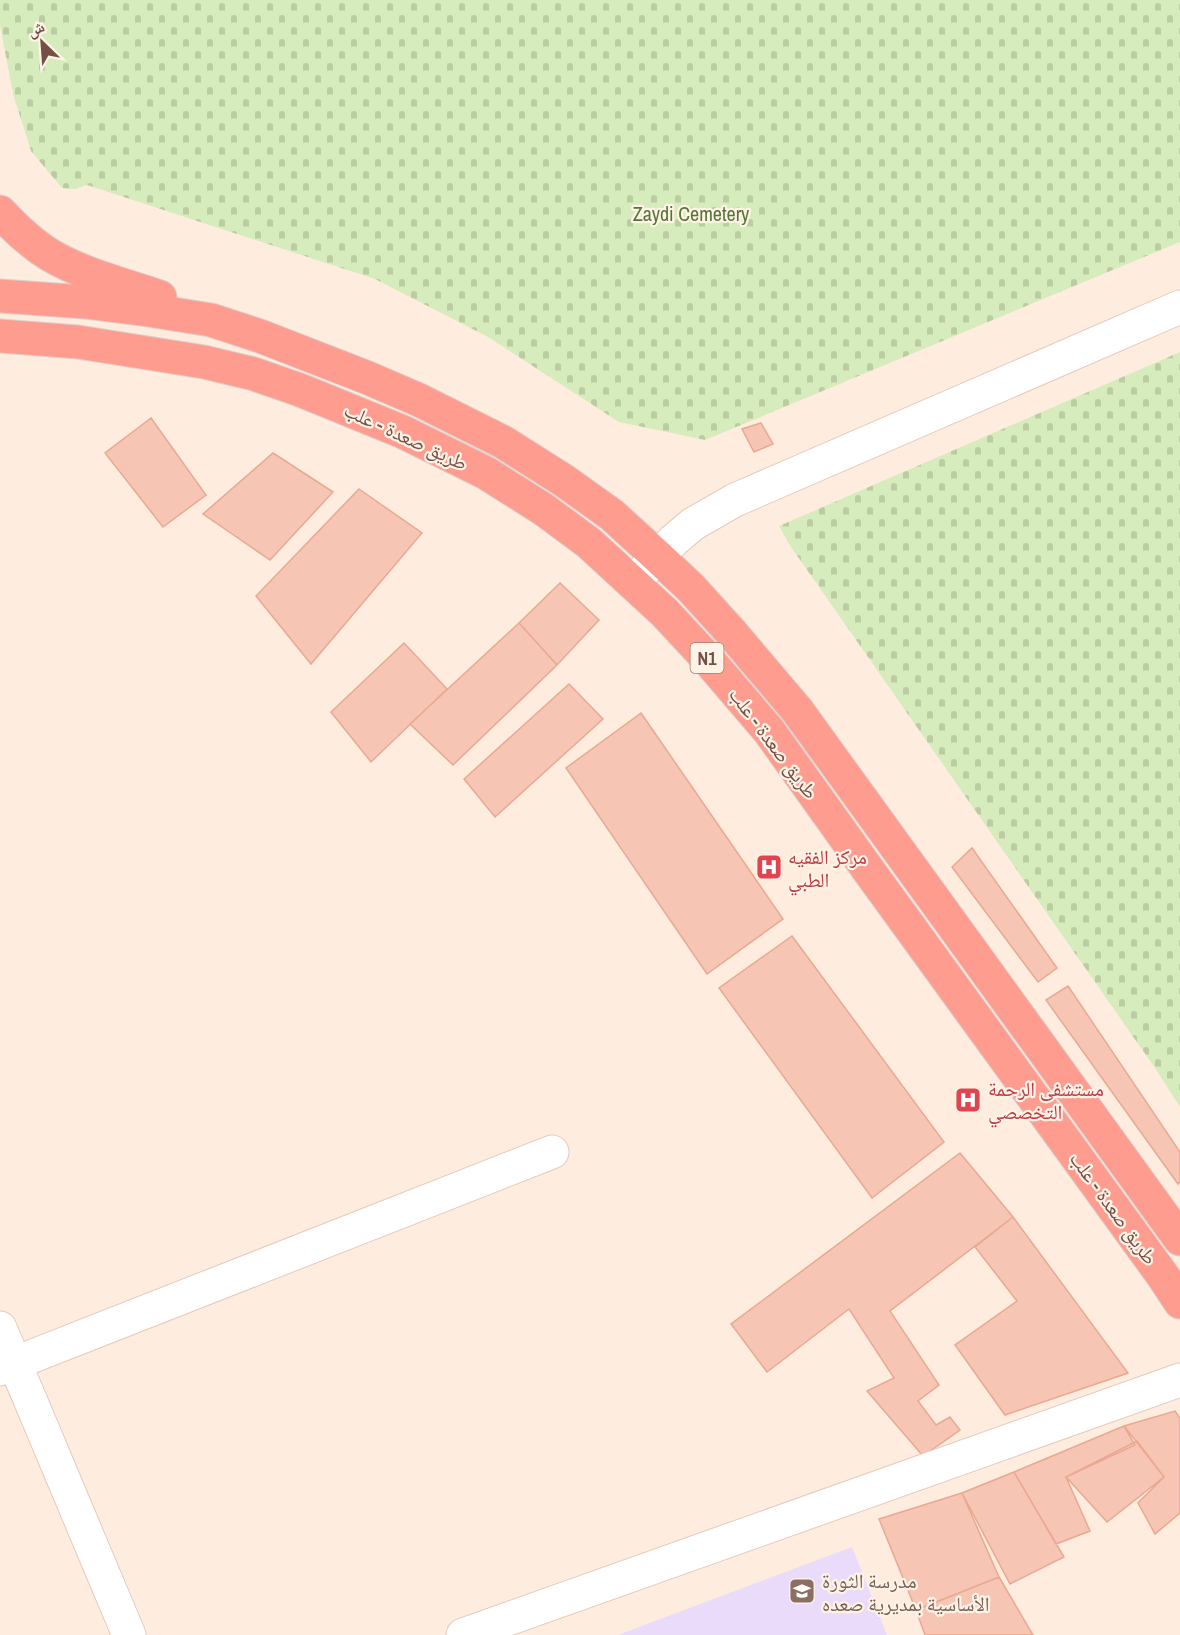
<svg xmlns="http://www.w3.org/2000/svg" width="1180" height="1635" viewBox="0 0 1180 1635" font-family="'Archivo Narrow','Noto Naskh Arabic',sans-serif">
<style>
.education{fill:#eadbfa}
.cemetery{fill:url(#cemetery-stones)}
.building{fill:#f6c5b3;stroke:#eaa892;stroke-width:1.5}
.lines{fill:none;stroke-linecap:round;stroke-linejoin:round}
.street-casing{stroke:#e5cabd;stroke-width:35}
.highway-casing{stroke:#dbd1ce;stroke-width:35}
.street{stroke:#fff;stroke-width:33}
.highway{stroke:#fe9d8f;stroke-width:33}
.labels{text-anchor:middle;dominant-baseline:central;stroke-width:4.5;stroke-linejoin:round;paint-order:stroke}
.shield{fill:#fff2e6;stroke:#9f8075;stroke-width:1.5}
.shield-label{font-size:18px;font-weight:bold;fill:#764f44}
.park-label{font-size:20px;fill:#547739;stroke:#fff2e6}
.street-label{font-size:20px;fill:#764f44;stroke:#fff2e6}
.health-label{font-size:20px;fill:#be3a42;stroke:#fff2e6;text-anchor:start}
.education-label{font-size:20px;fill:#785e54;stroke:#fff2e6;text-anchor:start}
</style>
<defs>
<pattern id="cemetery-stones" width="16" height="16" patternUnits="userSpaceOnUse" patternTransform="scale(1.5)"><rect width="16" height="16" fill="#d6ecbc"/><path d="M2 7V4a2 2 0 0 1 4 0v3zM10 15v-3a2 2 0 0 1 4 0v3z" fill="#bbcca3"/></pattern>
</defs>
<rect width="100%" height="100%" fill="#feedde"/>
<!-- education -->
<path class="education" d="M852 1547 887 1635H618Z"/>
<!-- cemetery -->
<path class="cemetery" d="M0 0H1180V242L705 440 619 422 488 337 375 279 87 185 75 189 62 188 31 151 13 94 0 25Z
M1180 352V1107L1155 1068 789 544 779 526Z"/>
<!-- building -->
<path class="building" d="M151 418 206 495 163 527 105 453Z
M761 423 773 444 754 452 742 429Z
M273 453 333 492 270 560 203 514Z
M359 489 422 533 311 664 256 596Z
M560 583 599 620 557 665 519 623Z
M519 623 557 665 453 765 410 724Z
M404 643 447 689 371 762 331 712Z
M569 684 603 719 495 817 464 779Z
M641 713 783 919 707 974 566 768Z
M972 848 1057 968 1038 982 952 867Z
M792 936 944 1142 872 1198 719 988Z
M1068 986 1180 1152V1182L1178 1184 1046 1000Z
M960 1153 1013 1217 890 1311 939 1385 918 1401 936 1425 950 1417 960 1430 923 1456 867 1391 894 1378 849 1309 767 1372 731 1324Z
M1013 1217 1128 1373 1005 1415 955 1345 1017 1301 975 1247Z
M1175 1411 1180 1418V1513L1155 1534 1138 1503 1164 1477 1124 1426Z
M1124 1426 1135 1445 1066 1477 1090 1531 1056 1544 1014 1472Z
M1137 1441 1164 1477 1107 1522 1066 1477Z
M1014 1472 1064 1557 1010 1584 962 1493Z
M962 1493 999 1577 916 1610 879 1519Z
M999 1577 1033 1635H925L916 1610Z"/>
<g class="lines">
<defs>
<path id="street" d="M633 582 674 540 693 524 735 500 1180 307
M0 1328 129 1635
M0 1369 552 1152
M463 1635 1180 1380"/>
<path id="highway" d="M0 212C14 227 32 244 50 255 84 275 123 284 160 297
M0 296 85 302 148 310 211 320 260 336 368 378 419 400 503 442 563 480 612 515 657 556 691 588 730 631 797 710 1180 1239
M0 336 78 342 204 362 254 374 300 390 403 432 486 473 543 509 589 543 665 613 704 655 769 731 869 871 1163 1276 1180 1302"/>
</defs>
<!-- street casing -->
<use href="#street" class="street-casing"/>
<!-- highway casing -->
<use href="#highway" class="highway-casing"/>
<!-- street -->
<use href="#street" class="street"/>
<!-- highway -->
<use href="#highway" class="highway"/>
</g>
<!-- icons -->
<defs>
<symbol id="hospital-square" viewBox="-11 -11 22 22"><rect x="-9" y="-9" width="18" height="18" rx="4" fill="#e0444e" stroke="#fff2e6"/><path d="M-5-5h3v3.5h4V-5h3V5h-3V1.5h-4V5h-3Z" fill="#fff"/></symbol>
<symbol id="university-square" viewBox="-11 -11 22 22"><rect x="-9" y="-9" width="18" height="18" rx="4" fill="#8d6e63" stroke="#fff2e6"/><path d="M0-5L7-2L0 1L-7-2ZM-4 1L0 2.5L4 1V4Q0 6-4 4Z" fill="#fff"/></symbol>
</defs>
<g fill-rule="evenodd">
<use href="#hospital-square" x="754" y="852" width="30" height="30"/>
<use href="#hospital-square" x="953" y="1085" width="30" height="30"/>
<use href="#university-square" x="787" y="1576" width="30" height="30"/>
</g>
<g class="labels">
<!-- shield labels -->
<rect class="shield" x="690.5" y="643" width="33" height="30" rx="4.5"/>
<g class="shield-label">
<text x="707" y="658">N1</text>
</g>
<!-- park labels -->
<g class="park-label">
<text x="691" y="213">Zaydi Cemetery</text>
</g>
<!-- street labels -->
<g class="street-label">
<text transform="translate(406 436) rotate(25)">طريق صعدة - علب</text>
<text transform="translate(774 743) rotate(53)">طريق صعدة - علب</text>
<text transform="translate(1114 1208) rotate(54)">طريق صعدة - علب</text>
</g>
<!-- health labels -->
<g class="health-label">
<text x="788" y="856">مركز الفقيه<tspan x="788" dy="23">الطبي</tspan></text>
<text x="988" y="1088">مستشفى الرحمة<tspan x="988" dy="23">التخصصي</tspan></text>
</g>
<!-- education labels -->
<g class="education-label">
<text x="822" y="1580">مدرسة الثورة<tspan x="822" dy="23">الأساسية بمديرية صعده</tspan></text>
</g>
</g>
<!-- north arrow -->
<g transform="translate(42 42) rotate(335)" stroke="#fff2e6" stroke-width="4.5" paint-order="stroke">
<path d="M0-4.5L10 22L0 15L-10 22Z" fill="#764f44"/>
<text y="-9" font-size="16" font-weight="bold" text-anchor="middle" fill="#764f44">ش</text>
</g>
</svg>
